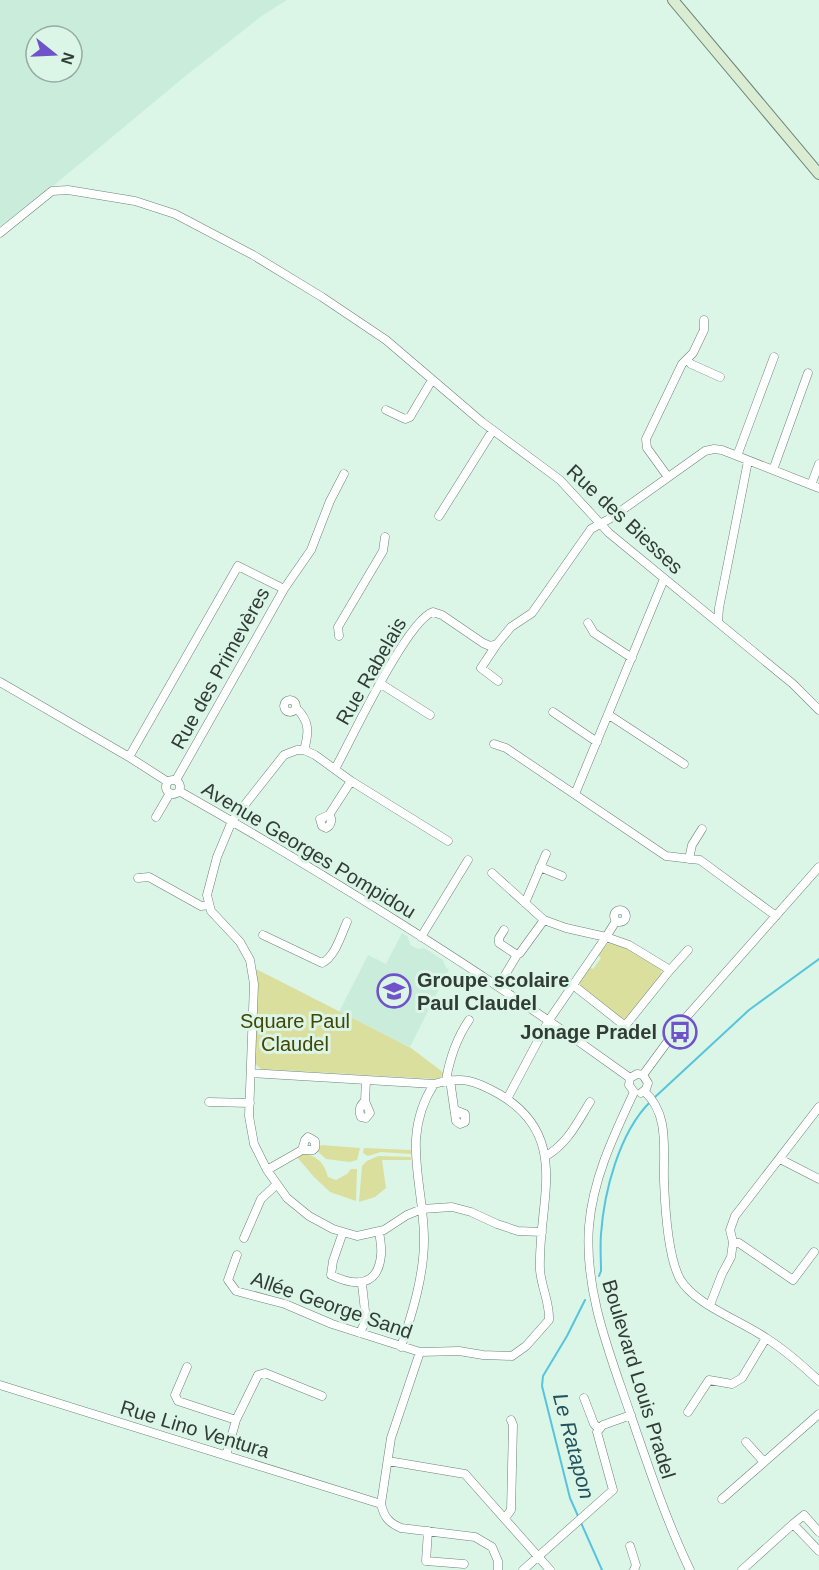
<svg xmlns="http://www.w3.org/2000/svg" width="819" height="1570" viewBox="0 0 819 1570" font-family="Arial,sans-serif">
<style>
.built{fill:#caeddb;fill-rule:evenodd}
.green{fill:#dadf9e}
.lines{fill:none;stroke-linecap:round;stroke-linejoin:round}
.stream{stroke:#56c4dc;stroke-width:2}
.street-casing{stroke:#6c8478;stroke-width:9}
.secondary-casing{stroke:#6c8478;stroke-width:12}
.street{stroke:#fff;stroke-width:8}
.secondary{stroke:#daedd2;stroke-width:10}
.labels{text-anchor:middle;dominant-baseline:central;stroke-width:6;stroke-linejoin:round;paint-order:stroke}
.street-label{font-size:20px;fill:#323c37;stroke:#dbf5e7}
.poi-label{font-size:20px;font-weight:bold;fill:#323c37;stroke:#dbf5e7;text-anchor:start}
.park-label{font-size:20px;fill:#444605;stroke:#dbf5e7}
.water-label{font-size:21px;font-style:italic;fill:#23535d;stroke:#dbf5e7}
</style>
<rect width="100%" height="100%" fill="#dbf5e7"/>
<!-- built -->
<path class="built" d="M0 0H287L263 15 188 74 0 230ZM36 36H72V72H36Z
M402 933 408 937 410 945 418 949 424 948 443 960 446 968 449 969 410 1047 339 1012 368 955 386 964Z"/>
<!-- green -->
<path class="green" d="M612 942 627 948 661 968 662 977 627 1019 618 1018 580 986V981L590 967 593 969 601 958 598 955 607 944Z
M256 969 411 1048 444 1073 440 1078 434 1079 261 1069 254 1063 258 992Z
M321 1145 360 1148 357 1160 350 1162 326 1159 317 1151Z
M364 1148 411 1150V1154L381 1152 368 1156 363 1153Z
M302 1153C317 1156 324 1162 328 1177L336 1180 347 1174 351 1169H357L356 1201 330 1192 314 1177 297 1157Z
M378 1156 411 1157V1160H382L386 1188 375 1197 359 1202 362 1166 367 1161Z"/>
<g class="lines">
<!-- stream -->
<path class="stream" d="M654 1098 749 1010 819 959
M599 1276 601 1271C601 1259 600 1247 601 1234 604 1192 619 1133 650 1102
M585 1300 567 1336 543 1376 542 1386 570 1498 602 1570"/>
<defs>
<path id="street" d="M0 233 52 191 68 190 135 201 175 214 253 255 322 297 386 340 482 422 560 480 609 533 793 684 819 710
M687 359 691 364 720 377
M386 410 405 419 410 417 432 380
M737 456 774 357
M773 470 808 373
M668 477 647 448 646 439 682 364 693 353 704 330V320
M811 485 819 464
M439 516 493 430
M284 589 311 550 330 501 344 474
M718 622 719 608 748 461
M588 623 594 633 632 658
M339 636 338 627 383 551 385 537
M497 644 481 668 498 681
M0 682 129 757 168 782
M381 684 430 715
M284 706a6 6 0 1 1 12 0a6 6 0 1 1-12 0Z
M296 708C310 721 309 733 304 750
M553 712 597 742
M609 715 684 764
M494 744 506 748 666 856 700 860 776 916
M129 757 238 566 284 589 176 780
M335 769C351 740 407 620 433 612L442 615 483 643 490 646 497 644 511 627 532 613 591 529 611 518 705 451 714 449 722 450 819 488
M166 787a7 7 0 1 1 14 0a7 7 0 1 1-14 0Z
M179 791C334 879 486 974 630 1078
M575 794 664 579
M329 815C333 819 331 826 326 828L322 826 320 819 329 815 351 781
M156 817 170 793
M448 841 351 781 315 755 304 750H297L284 755 232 821 217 857 207 895 211 911 240 942 250 960 254 984 249 1116 254 1144 267 1170 287 1198 309 1216 333 1229 357 1236 384 1230 407 1215 422 1209 452 1207 471 1212 497 1224 518 1231 542 1232
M689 859 692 845 702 829
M540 867 562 876
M492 873 544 920 566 928 606 937 549 1020 507 1099
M138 878 149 877 201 906 209 905
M525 903 546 854
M614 916a6 6 0 1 1 12 0a6 6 0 1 1-12 0Z
M504 930 499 938V943L517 955 520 953 544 920
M263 935 322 963C335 957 341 935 347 922
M421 937 468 860
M670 970 688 950
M505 975 517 955
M573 985 625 1026 670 970 629 945 606 937 616 921
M251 1073 434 1084
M643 1075 682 1022 819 867
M446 1080C450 1057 456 1039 469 1020
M450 1080 456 1121 460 1124 465 1122V1114L455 1110
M644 1091C670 1114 663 1150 664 1181 665 1207 668 1257 680 1279 695 1305 742 1321 766 1338 785 1350 802 1365 819 1381
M634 1092C614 1135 593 1178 589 1226 584 1292 610 1354 631 1416 649 1468 666 1520 690 1570
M634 1092 629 1085 630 1078 637 1074 643 1075
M641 1093 646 1089 648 1083 643 1075
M365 1101 370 1113 366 1118 361 1117C358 1111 360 1105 365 1101L366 1080
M209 1102 250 1103
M546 1156C568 1143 577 1123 590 1102
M780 1159 819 1179
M267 1170 302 1150H313L315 1148V1141L308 1137 305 1140 302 1150
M343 1232 333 1261 331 1275C354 1286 378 1288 381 1255 382 1248 380 1239 379 1231
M244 1238 261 1199 276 1185
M733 1242 739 1243 793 1280 814 1252
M237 1255 228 1280 236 1291 285 1304 332 1324 420 1352 459 1351 483 1355 512 1356 526 1346 549 1320C550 1303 541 1286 540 1270 537 1204 573 1137 499 1094 474 1080 462 1076 434 1084 400 1137 424 1183 424 1240 424 1276 412 1314 401 1347
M710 1305 722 1274 731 1257 733 1242 730 1230 735 1216 819 1107
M360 1333 366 1320 362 1284
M420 1352 391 1438 381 1504C384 1517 389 1523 401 1528L475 1537 492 1547 498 1561V1570
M187 1367 175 1395 178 1401 236 1420
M0 1385 381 1504
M584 1398 594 1424 598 1428
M688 1412 709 1380 732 1384 742 1378 766 1338
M746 1442 764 1462
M226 1456 236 1420 258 1375 265 1373 322 1396
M388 1461 465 1474 550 1570
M722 1499 819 1414
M505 1518 511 1510 513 1425 511 1420
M793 1524 804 1515 819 1532
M428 1531 426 1561 464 1564
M630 1546 636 1565 634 1570
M523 1570 613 1490 597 1432 603 1425 631 1415
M742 1570 793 1524 819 1551"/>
<path id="secondary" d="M673 0 819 174"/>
</defs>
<!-- street casing -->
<use href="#street" class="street-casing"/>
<!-- secondary casing -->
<use href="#secondary" class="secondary-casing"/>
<!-- street -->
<use href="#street" class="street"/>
<!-- secondary -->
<use href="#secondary" class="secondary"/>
</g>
<!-- icons -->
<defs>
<symbol id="school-ring" viewBox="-11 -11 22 22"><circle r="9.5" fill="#dbf5e7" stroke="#7052cb" stroke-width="1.5"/><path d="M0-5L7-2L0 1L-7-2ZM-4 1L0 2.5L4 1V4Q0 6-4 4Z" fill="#7052cb"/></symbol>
<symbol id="bus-ring" viewBox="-11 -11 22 22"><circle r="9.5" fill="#dbf5e7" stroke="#7052cb" stroke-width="1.5"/><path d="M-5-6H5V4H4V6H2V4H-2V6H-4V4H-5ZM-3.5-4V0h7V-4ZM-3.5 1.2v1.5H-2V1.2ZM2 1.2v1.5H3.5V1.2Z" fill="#7052cb"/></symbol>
</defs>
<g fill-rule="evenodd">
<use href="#school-ring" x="375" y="972" width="38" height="38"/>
<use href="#bus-ring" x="661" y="1013" width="38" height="38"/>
</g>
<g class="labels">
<!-- street labels -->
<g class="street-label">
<text transform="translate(625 519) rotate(43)">Rue des Biesses</text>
<text transform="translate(220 668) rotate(-61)">Rue des Primevères</text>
<text transform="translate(371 671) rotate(-60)">Rue Rabelais</text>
<text transform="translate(309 850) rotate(31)">Avenue Georges Pompidou</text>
<text transform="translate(332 1305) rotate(19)">Allée George Sand</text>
<text transform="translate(639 1379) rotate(73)">Boulevard Louis Pradel</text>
<text transform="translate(195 1429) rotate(17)">Rue Lino Ventura</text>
</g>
<!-- poi labels -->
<g class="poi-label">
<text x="417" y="980">Groupe scolaire<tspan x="417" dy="23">Paul Claudel</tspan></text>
<text x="657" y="1032" text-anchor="end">Jonage Pradel</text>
</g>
<!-- park labels -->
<g class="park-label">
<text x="295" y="1021">Square Paul<tspan x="295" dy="23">Claudel</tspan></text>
</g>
<!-- water labels -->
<g class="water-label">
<text transform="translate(574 1446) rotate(75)">Le Ratapon</text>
</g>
</g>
<!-- north arrow -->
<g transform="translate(54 54) rotate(108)"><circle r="28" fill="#dbf5e7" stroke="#97aba1" stroke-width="1.5"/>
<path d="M0-4.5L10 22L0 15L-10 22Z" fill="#7052cb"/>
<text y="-9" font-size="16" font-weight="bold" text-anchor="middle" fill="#323c37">N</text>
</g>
</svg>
